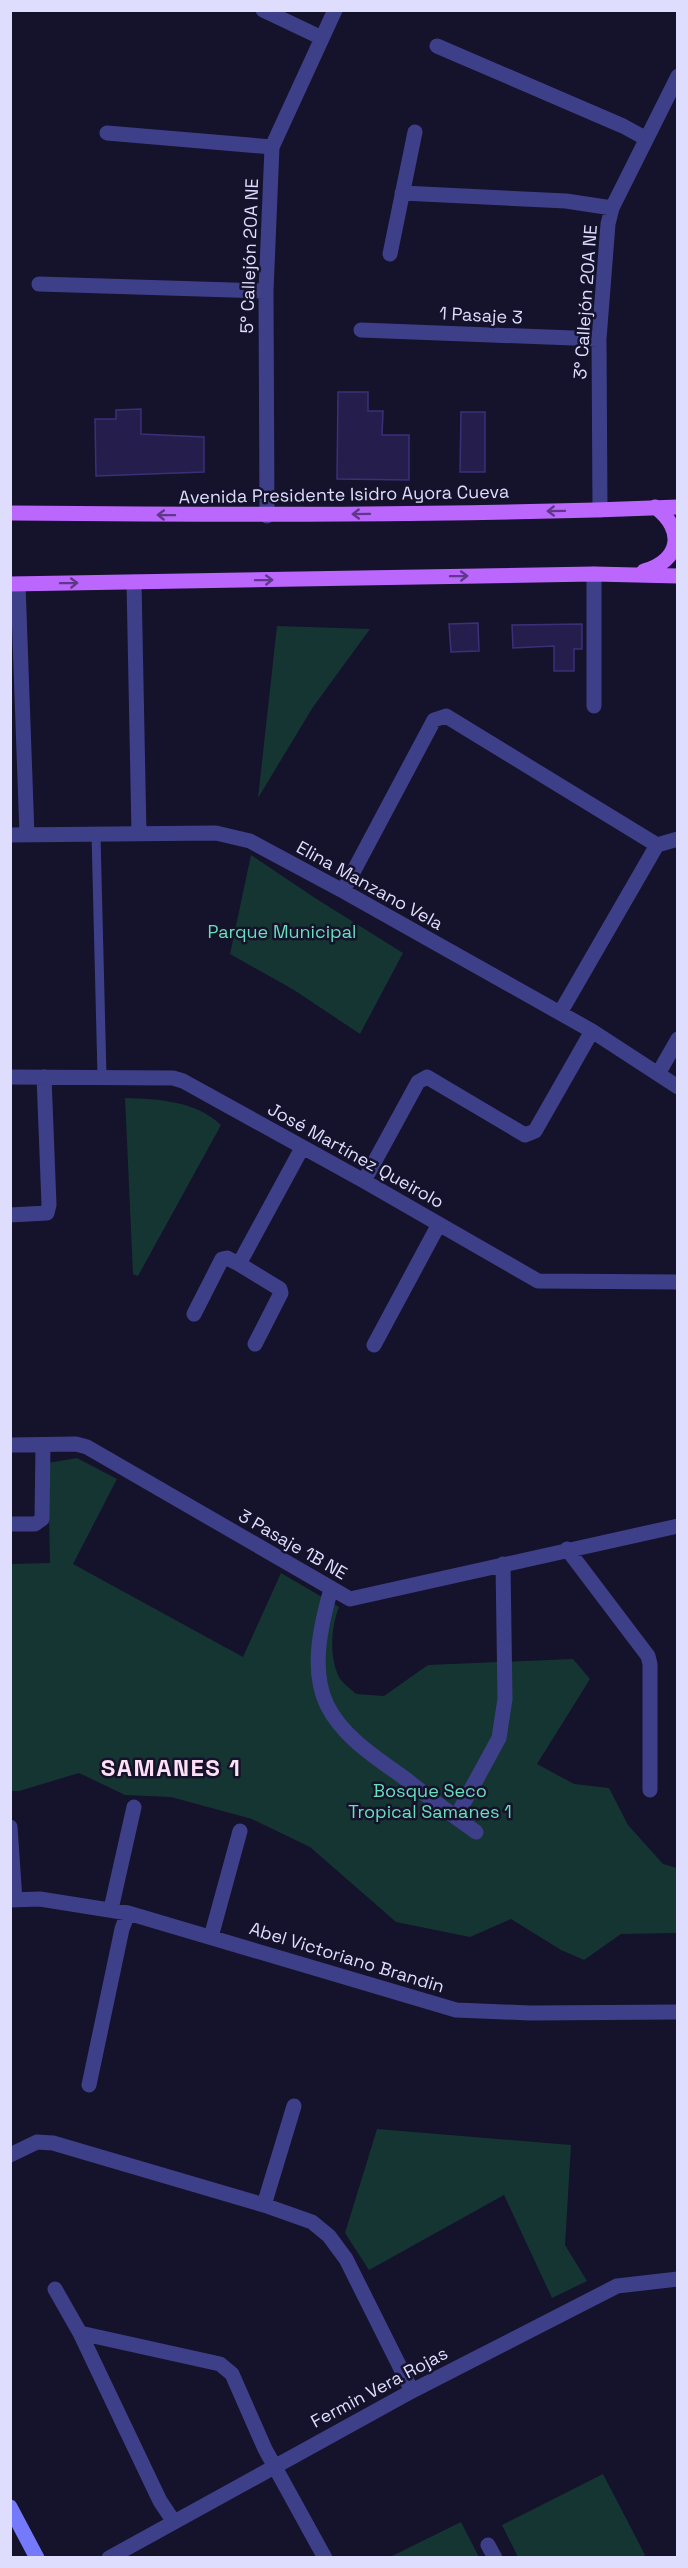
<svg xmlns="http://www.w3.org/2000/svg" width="688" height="2568" viewBox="0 0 688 2568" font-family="'Space Grotesk',sans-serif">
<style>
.green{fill:#153532}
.building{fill:#251e4c;stroke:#3a3078;stroke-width:1.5}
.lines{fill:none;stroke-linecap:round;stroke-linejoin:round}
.lane{stroke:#3e3f89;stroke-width:9}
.street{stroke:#3e3f89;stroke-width:15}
.secondary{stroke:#757afd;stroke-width:15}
.primary{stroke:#bb66fc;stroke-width:15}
.oneway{stroke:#603889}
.labels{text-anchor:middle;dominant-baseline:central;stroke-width:5;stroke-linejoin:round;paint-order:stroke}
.street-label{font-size:18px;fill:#deddfe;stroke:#15122b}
.park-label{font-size:18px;fill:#68dfba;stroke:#15122b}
.district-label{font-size:24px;font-weight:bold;letter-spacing:1.5px;fill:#fedff5;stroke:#15122b}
</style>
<rect width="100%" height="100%" fill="#15122b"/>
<!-- green -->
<path class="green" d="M277 626 370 629 313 707 258 798Z
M251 855 315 898 403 953 360 1034 294 990 230 954Z
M125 1098C159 1099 196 1101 221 1125L138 1276 133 1274Z
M77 1458 117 1479 73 1564 243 1657 281 1573 339 1607C331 1627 329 1657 339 1677 342 1683 351 1689 356 1694L384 1696 428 1665 573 1659 590 1679 537 1764 574 1784 609 1788 628 1825 663 1864 677 1868V1933L621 1934 584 1960 561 1950 511 1919 470 1937 396 1922 310 1847 252 1819 171 1797 125 1795 79 1773 19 1791H11L10 1564 50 1563 48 1463Z
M377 2129 571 2145 565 2245 587 2281 552 2298 504 2195 369 2270 345 2233Z
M603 2474 645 2555 640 2558 518 2557 502 2525Z
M461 2522 479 2557H390Z"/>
<!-- building -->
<path class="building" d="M338 392H368V411H383L382 435H409V480L337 479Z
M141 409V434L204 437V472L96 476 95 419H116V410Z
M461 412H485V472H460Z
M478 623 479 651 451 652 449 624Z
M582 624V649H574V671H554V646L513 648 512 625Z"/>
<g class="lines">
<!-- lane -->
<path class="lane" d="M96 835 102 1076"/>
<!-- street -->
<path class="street" d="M263 10 322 38
M437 46 623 126 645 138
M107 133 272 147
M402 193 566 201 612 208
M390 254 415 132
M39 284 266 291
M361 330 599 339
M600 510 599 339 608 224 612 208 678 76
M267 516 266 291 272 147 335 10
M594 574V706
M134 582 139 834
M18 584 27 835
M10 835 216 833 250 841 343 891 592 1031 678 1087
M343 891 434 720 446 716 657 845 678 839
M560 1013 657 845
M658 1074 678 1039
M10 1077 173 1078 183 1081 364 1181 538 1281 678 1282
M364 1181 418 1082 427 1077 525 1135 535 1131 592 1031
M10 1215 47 1213 49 1205 44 1077
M194 1314 222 1259 227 1258 239 1264
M255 1344 281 1293 280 1289 239 1264 302 1148
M374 1345 439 1224
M10 1445 76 1444 87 1447 350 1599 678 1526
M10 1524H35L42 1519 43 1445
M567 1549 648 1656 650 1664V1790
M331 1589C321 1624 310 1670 327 1705 342 1736 375 1757 403 1777 427 1796 451 1814 476 1832
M456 1817 499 1738 505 1699 503 1564
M10 1827 15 1900
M10 1900 40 1899 128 1913 456 2010 530 2013 678 2012
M111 1909 134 1807
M211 1937 240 1831
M89 2085 122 1929 128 1913
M10 2155 37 2142 53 2143 264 2205 312 2222 329 2236 346 2259 412 2391
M264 2205 294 2106
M55 2289 80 2333 160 2501 174 2522
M80 2333 220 2364 232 2374 265 2449 325 2558
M488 2545 495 2558
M109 2558 412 2391 617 2286 678 2279"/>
<!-- secondary -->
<path class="secondary" d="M10 2507 37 2558"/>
<!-- primary -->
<path class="primary" d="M10 513C233 515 455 516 678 507
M644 571C680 561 686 530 655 507
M10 584 594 574 678 576"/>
</g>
<!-- one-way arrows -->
<defs><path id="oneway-shaft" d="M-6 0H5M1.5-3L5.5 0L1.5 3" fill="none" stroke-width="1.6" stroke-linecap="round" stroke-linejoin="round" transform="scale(1.5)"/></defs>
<g class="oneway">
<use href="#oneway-shaft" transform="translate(556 511) rotate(179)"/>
<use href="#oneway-shaft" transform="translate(361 514) rotate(179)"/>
<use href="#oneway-shaft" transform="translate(166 515) rotate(-179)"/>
<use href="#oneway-shaft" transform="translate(459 576) rotate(-1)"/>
<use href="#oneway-shaft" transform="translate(264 580) rotate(-1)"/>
<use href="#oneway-shaft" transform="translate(69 583) rotate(-1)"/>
</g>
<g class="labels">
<!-- street labels -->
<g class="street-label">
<text transform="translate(249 256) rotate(-88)">5° Callejón 20A NE</text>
<text transform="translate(585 302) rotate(-86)">3° Callejón 20A NE</text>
<text transform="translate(481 315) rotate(3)">1 Pasaje 3</text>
<text transform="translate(344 494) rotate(-1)">Avenida Presidente Isidro Ayora Cueva</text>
<text transform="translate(370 885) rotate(29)">Elina Manzano Vela</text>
<text transform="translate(356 1155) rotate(29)">José Martínez Queirolo</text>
<text transform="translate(293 1544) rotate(30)">3 Pasaje 1B NE</text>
<text transform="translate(347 1957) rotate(17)">Abel Victoriano Brandin</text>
<text transform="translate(379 2387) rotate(-28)">Fermin Vera Rojas</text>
</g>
<!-- park labels -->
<g class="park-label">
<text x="282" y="931">Parque Municipal</text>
<text x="430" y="1790">Bosque Seco<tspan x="430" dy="21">Tropical Samanes 1</tspan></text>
</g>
<!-- district labels -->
<g class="district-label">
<text x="171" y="1767">SAMANES 1</text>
</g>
</g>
<!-- border -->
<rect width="688" height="2568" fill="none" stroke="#deddfe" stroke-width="24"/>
</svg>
